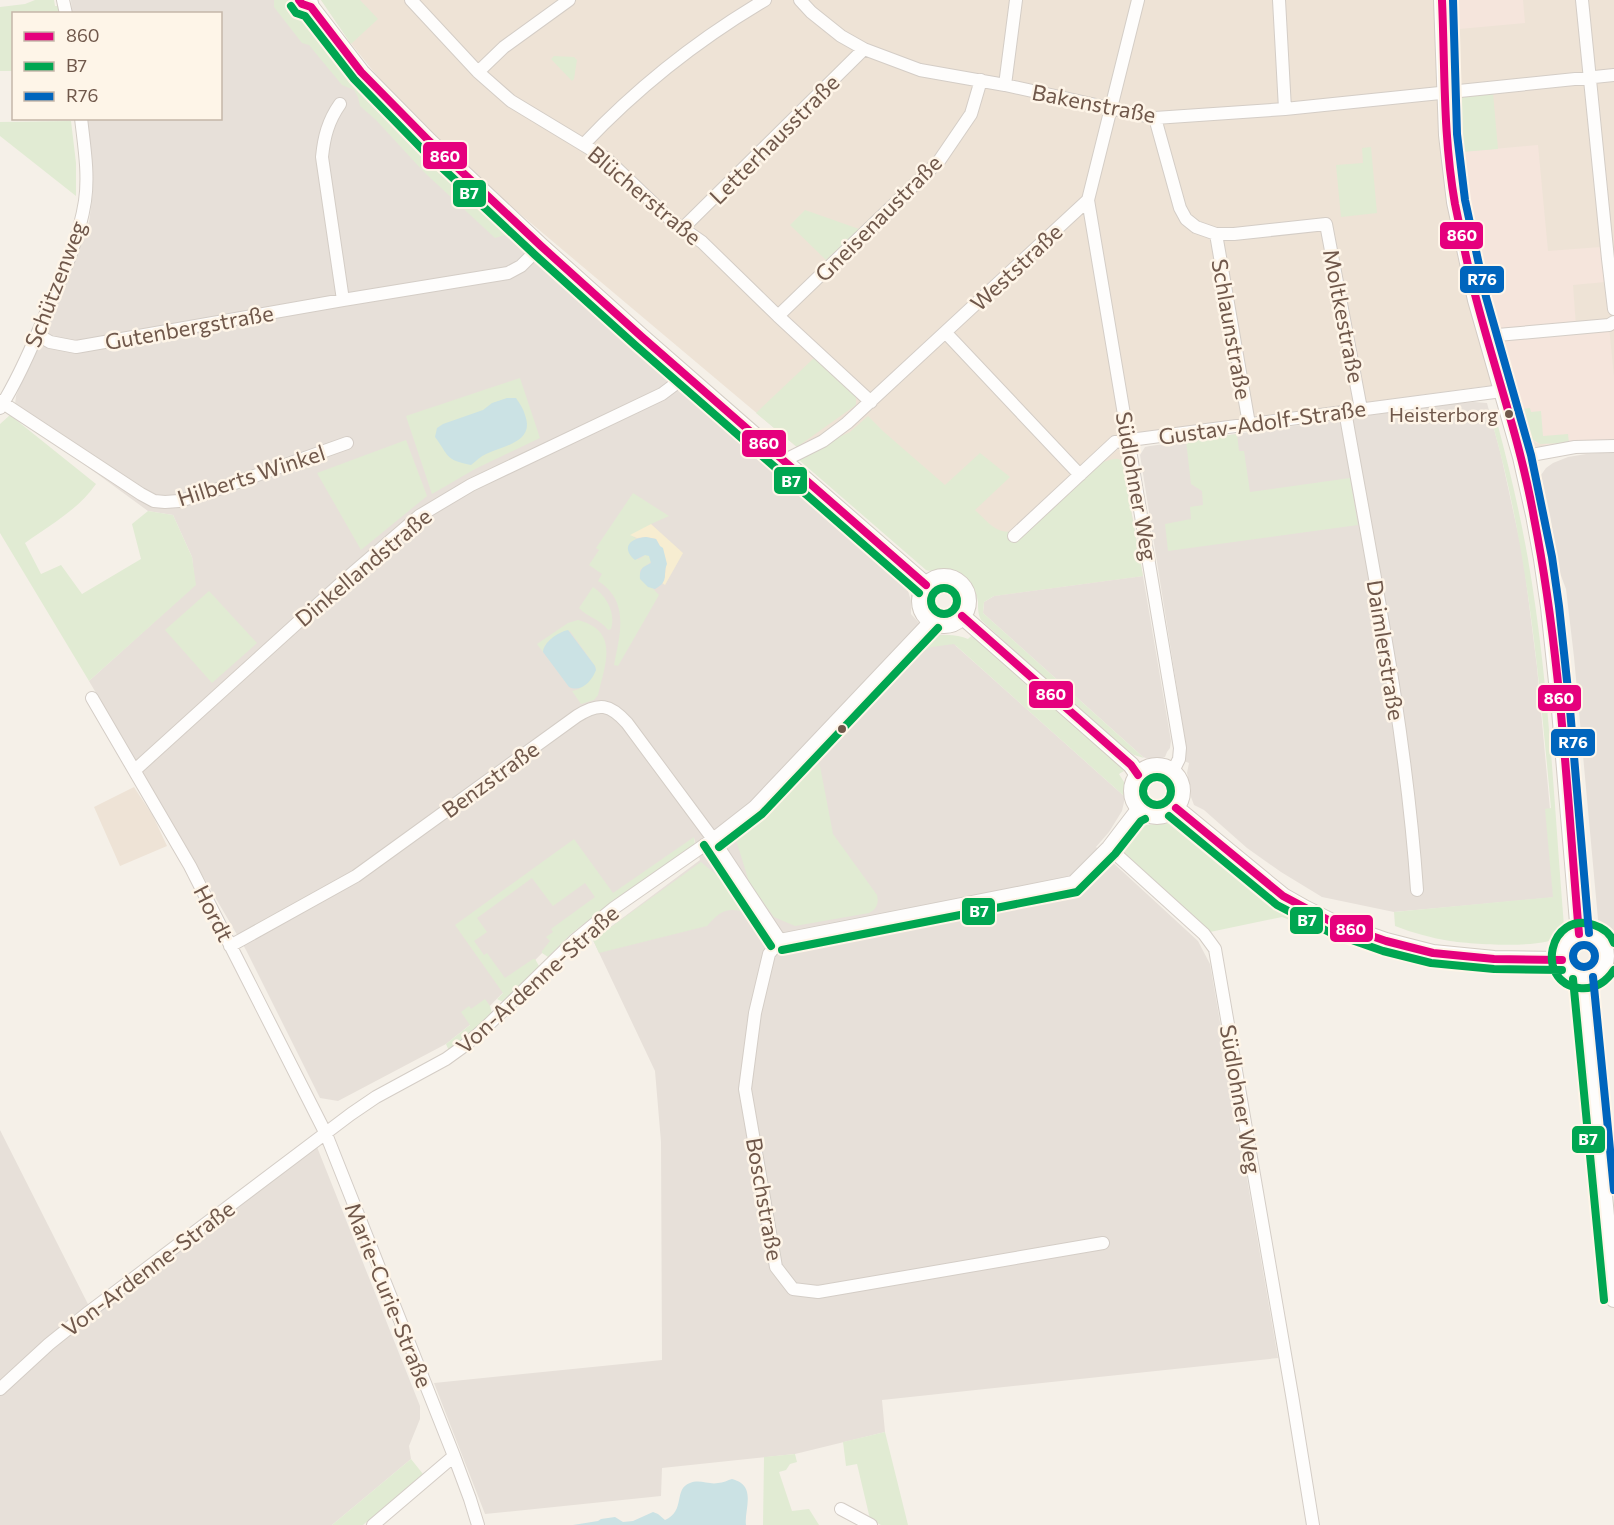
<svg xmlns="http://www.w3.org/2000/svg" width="1614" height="1525" viewBox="0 0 1614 1525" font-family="Commissioner,sans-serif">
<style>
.residential{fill:#eee3d6}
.commercial{fill:#f5e5dc}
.industrial{fill:#e7e0d9}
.green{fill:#e1ebd3}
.sand{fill:#f7edd1}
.water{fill:#cbe2e4}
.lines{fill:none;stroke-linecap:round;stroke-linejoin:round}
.street-casing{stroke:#d4cdc6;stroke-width:14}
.secondary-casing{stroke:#d4ccc4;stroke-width:18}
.street{stroke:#fefdfc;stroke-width:12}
.secondary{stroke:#fefdfc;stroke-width:16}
.bus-1-casing{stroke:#fef5e8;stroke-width:12}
.bus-2-casing{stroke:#fef5e8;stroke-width:12}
.bus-3-casing{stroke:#fef5e8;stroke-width:12}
.bus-1{stroke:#e5007d;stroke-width:8}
.bus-2{stroke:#00a651;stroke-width:8}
.bus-3{stroke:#0065bd;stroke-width:8}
.bus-dot{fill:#70584b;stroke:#fef5e8;stroke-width:2}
.labels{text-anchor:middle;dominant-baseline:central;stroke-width:5;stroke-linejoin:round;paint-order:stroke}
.bus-label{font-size:20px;fill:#70584b;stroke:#fef5e8;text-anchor:end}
.street-label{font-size:22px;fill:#70584b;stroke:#fef5e8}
.line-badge{stroke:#fef5e8;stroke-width:2}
.badge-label{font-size:16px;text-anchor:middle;font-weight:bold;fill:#fff}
</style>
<rect width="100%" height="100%" fill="#f5f0e8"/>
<!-- residential -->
<path class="residential" d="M321 0H1614V445L1529 447 1487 386 1142 433 1123 464 1143 576 994 596 980 580 931 560 481 181 440 143 378 77 353 46Z
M134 787 153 816 167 846 120 866 94 807Z"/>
<!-- commercial -->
<path class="commercial" d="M1459 0H1523L1525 23 1459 29Z
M1538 145 1548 251 1601 247 1605 282 1573 285 1576 327 1500 333 1477 245 1466 189 1461 152Z
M1609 327 1614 377V439L1611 441 1547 445 1536 443 1530 438 1500 336Z"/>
<!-- industrial -->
<path class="industrial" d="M71 0H294L325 33 427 147 906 584 911 601V614L929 634 950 635 956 646 1124 796V802L1122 811 1109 832 1096 847 1198 941 1210 964 1278 1358 882 1400 885 1432 795 1454 662 1468 661 1496 485 1514 434 1383 662 1360 661 1142 655 1071 593 940 700 860 694 838 551 944 476 1020 446 1044 338 1101 320 1098 246 950 89 681 195 585 192 557 173 515 148 511 14 413 16 396 24 376 53 313 79 250 89 222 93 192 86 119 220 118V14L72 13Z
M1474 402 1487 403 1501 455 1523 556 1537 667 1558 897 1394 912 1322 897 1281 872 1247 848 1204 810 1194 805 1191 797V789L1187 773 1189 763 1184 761 1186 745 1140 455 1145 447 1150 446 1450 404Z
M1614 452V938L1607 936 1599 930 1574 657 1566 589 1560 573 1550 515 1541 475 1546 468 1553 463 1568 457 1586 454Z
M1143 576 1171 741 1170 748 1167 752 1165 757 1151 760 1143 757 983 613 984 602 994 596Z
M0 1130 94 1316 317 1147 420 1406V1419L409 1446 411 1459 332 1525H0Z"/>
<!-- green -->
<path class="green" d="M35 0H54L55 6H58L59 13 14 14 13 71H0V7L25 4Z
M274 0H287L325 33 507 227 505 235 495 238 424 172 376 120 360 106 358 97 354 90 342 85 309 45 302 43 274 7Z
M321 0H360L378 19 351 44Z
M554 56 574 57 577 60 574 79 572 81 551 59Z
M1493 93 1498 149 1461 152 1458 96Z
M71 121 76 163V196L0 136V122Z
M1371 147 1377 213 1341 217 1336 165 1363 163 1362 148Z
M805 210 859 229 826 260 790 225Z
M814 358 856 397V405L797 447 756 413Z
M520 378 540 438 475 469 432 494 406 416Z
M702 397 766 456 765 462 691 399Z
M1530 408 1531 412 1541 411 1543 436 1568 434 1569 443 1540 444 1530 438 1521 409Z
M10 415 96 484C78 510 51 524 25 543L41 574 61 565 82 594 141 559 132 524 148 511 173 515 192 557 196 585 89 681 0 533V424Z
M868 416 884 432 945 485 980 453 1010 477 975 510C986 520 997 535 1012 531L1102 462C1110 461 1115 456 1122 461L1143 576 994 596 984 602 983 613 1144 758 1134 755 1126 749 1072 703 981 620C978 614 978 609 978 602 976 587 966 573 951 571 942 569 934 573 926 570L799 460 804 453 850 432Z
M1495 421 1497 422C1509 467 1520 513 1528 559 1549 680 1554 804 1564 926 1564 928 1563 933 1561 935 1548 950 1470 944 1450 941 1432 938 1413 933 1395 926L1394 912 1553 897 1545 809 1551 808C1539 678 1528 548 1492 422Z
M1237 434 1239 451H1244L1250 492 1350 478 1358 525 1168 551 1165 524 1191 519 1190 507 1203 505 1202 491 1191 484 1186 441Z
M406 440 427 496 361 550 317 473Z
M633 493 669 516 651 524 633 537 637 538 634 540 638 560 645 555H649L652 561 640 570V575L659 595 618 666 614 665C620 634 630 601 598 581L602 574 589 565 599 550 596 548Z
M593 587C607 596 616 614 611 629L608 630C600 619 587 617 579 608Z
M209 591 257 643 212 683 165 630Z
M578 620C620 631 605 664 598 695L594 700 581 704 572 691 579 689 596 670 595 666 570 631C560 631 544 641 543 652L537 644 568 623Z
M924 636 928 638C939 634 957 634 968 639L971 636 985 645 1107 753 1124 771 1119 774 1124 782V796L954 644 931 647 906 663 826 748 825 738 914 645Z
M806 761H815L820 766 833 834 877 895C879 903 877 909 869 913L795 926 774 917 749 882 734 833 737 828Z
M1171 823 1178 825 1245 883 1281 910 1293 913 1321 925 1397 952 1444 962 1553 967 1554 972 1477 971 1404 960 1376 954 1282 917 1210 932 1124 855 1125 843 1140 828 1146 825Z
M694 837 695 845 595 915 571 934 548 957 542 953V951L550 941 546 937 553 932 551 929 595 897 585 883 553 906 532 878 477 918 487 932 474 941 484 955 487 953 505 978 533 959H535L539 966 503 1002 497 999 503 993 455 925 574 839 613 893Z
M701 862 737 892 746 912C726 907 720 911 707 926L599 953 593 940Z
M485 999 490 1006 492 1013 476 1029 449 1051 446 1044 470 1025 461 1012 469 1006 471 1009Z
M885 1432 908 1525H881L870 1519 857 1464 846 1466 843 1442Z
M795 1454 797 1462 790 1464 786 1470 779 1472 792 1511 809 1509 819 1525H763L764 1457Z
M411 1459 423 1474 363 1525H332Z"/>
<!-- sand -->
<path class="sand" d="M651 524 683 553 665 585 662 583C670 571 663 551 656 539L646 537 637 538 630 535Z"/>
<!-- water -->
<path class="water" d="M507 398H516C520 404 523 408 525 415 535 442 505 445 486 454 481 456 476 461 471 465 444 459 450 457 435 437L437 428 443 424 483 410 492 403Z
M646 537 656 539 660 546 663 548 667 564C662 575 670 581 655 589L648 587 640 579C639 568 643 567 651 563L649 556 645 555 635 560C620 547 631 538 646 537Z
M568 630 595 666 596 670C592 681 581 693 569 687L543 652C544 642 558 632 568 630Z
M732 1479C735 1480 739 1481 741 1483 754 1492 744 1513 746 1525H573L598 1521 601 1519 615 1517 623 1522 633 1521 653 1512 658 1514 665 1520C686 1511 673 1489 690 1483 700 1479 709 1485 718 1483 723 1483 728 1480 732 1479Z"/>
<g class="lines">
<defs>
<path id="street" d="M63 0 66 14
M411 0 478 72 511 101 607 159 672 221 702 242 778 316 871 402
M800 0 811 12 841 36 864 49 920 70 1005 85 1155 118 1285 109 1614 75
M1279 0 1285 109
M1582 0 1608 259 1614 309
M478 72 504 47 569 0
M1005 85 1016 0
M340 104C328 121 324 137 322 157L343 300
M1155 118 1180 208 1186 219 1196 227 1216 234H1234L1326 224 1361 409
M584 144C637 88 699 39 765 0
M1088 200 1180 748 1179 759 1173 771
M683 228 864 49
M1216 234 1249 424
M778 316 939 161 971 114 981 80
M946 333 1080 475
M38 335 50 342 76 347 343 300 508 273 521 266 541 246
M1486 336 1609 325 1614 322
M0 401 141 494 154 501 165 502 179 501 204 494 347 443
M0 408C19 378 33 345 46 313 62 277 79 240 85 201 89 174 84 145 81 118
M1345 411C1373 570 1406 729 1417 890
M1521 457 1575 447 1614 446
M783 461 823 441 847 423 1088 200 1138 0
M1014 536 1115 442 1502 391
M92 698 190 866 326 1134 454 1456 470 1499 478 1525
M135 770 348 577 419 516 471 485 662 394 674 385 684 374
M1108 847 1204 934 1215 949 1292 1395 1313 1525
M230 946 356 876 577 716C599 702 610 704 627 723L713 839 780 940
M1103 1243 818 1292 793 1289 776 1267 745 1089 755 1013 769 954 780 940 1073 882 1108 847 1134 813 1140 810
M0 1389 49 1344 89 1312 351 1114 376 1097 446 1059 464 1046 484 1029 574 941 614 908 713 839 754 807 930 621
M841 1509 871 1525
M373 1525 454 1456"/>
<path id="secondary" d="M309 0 311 7 361 72 429 141 541 246 642 337 926 585
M1442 0 1447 135 1455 202 1476 300 1521 457 1534 515 1542 559 1549 607 1560 710 1579 934
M920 601a24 24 0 1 1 48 0a24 24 0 1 1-48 0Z
M962 616 1131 765 1138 775
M1132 791a25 25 0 1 1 50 0a25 25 0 1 1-50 0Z
M1176 808 1283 896 1306 909 1332 922 1386 941 1433 953 1494 959 1562 960
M1562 956a22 22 0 1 1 44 0a22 22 0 1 1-44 0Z
M1583 978 1614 1299"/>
</defs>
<!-- street casing -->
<use href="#street" class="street-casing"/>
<!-- secondary casing -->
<use href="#secondary" class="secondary-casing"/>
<!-- street -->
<use href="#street" class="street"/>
<!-- secondary -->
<use href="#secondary" class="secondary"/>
<defs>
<path id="bus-1" d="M299 0 302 4 311 7 361 72 429 141 541 246 642 337 926 585
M1442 0C1445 68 1443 137 1455 204 1462 237 1468 270 1477 302 1496 374 1521 444 1534 518 1561 655 1567 795 1579 934
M962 616 1131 765 1138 775
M1176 808 1283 896 1332 922 1386 941 1433 953 1494 959 1562 960"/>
<path id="bus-2" d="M291 6 296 13 305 16 354 79 422 149 534 254 635 345 919 593
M931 601a13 13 0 1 1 26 0a13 13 0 1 1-26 0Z
M1143 791a14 14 0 1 1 28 0a14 14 0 1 1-28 0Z
M1169 816 1277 905 1329 932 1383 951 1431 963 1494 969 1562 970
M704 845 771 946
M719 847 762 814 938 628
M1614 943C1611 934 1603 928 1594 925 1549 910 1534 982 1579 988 1595 990 1606 982 1614 970
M782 950 1077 892 1115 854 1141 821 1145 819
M1573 979 1604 1300"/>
<path id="bus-3" d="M1453 0 1457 134 1465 200 1486 297 1531 455 1552 557 1559 606 1570 709 1589 933
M1573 956a11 11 0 1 1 22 0a11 11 0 1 1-22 0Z
M1593 977 1614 1190"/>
</defs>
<!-- bus-1 casing -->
<use href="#bus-1" class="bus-1-casing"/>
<!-- bus-2 casing -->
<use href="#bus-2" class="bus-2-casing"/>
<!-- bus-3 casing -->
<use href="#bus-3" class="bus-3-casing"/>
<!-- bus-1 -->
<use href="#bus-1" class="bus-1"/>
<!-- bus-2 -->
<use href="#bus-2" class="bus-2"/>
<!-- bus-3 -->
<use href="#bus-3" class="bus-3"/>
</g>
<!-- markers -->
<g class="bus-dot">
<circle cx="1509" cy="414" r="5"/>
<circle cx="842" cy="729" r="5"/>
</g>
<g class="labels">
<!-- bus labels -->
<g class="bus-label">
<text x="1498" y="414">Heisterborg</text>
</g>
<!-- street labels -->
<g class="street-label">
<text transform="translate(1094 103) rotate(11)">Bakenstraße</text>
<text transform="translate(774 139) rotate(-45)">Letterhausstraße</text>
<text transform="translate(645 195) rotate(40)">Blücherstraße</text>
<text transform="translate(878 218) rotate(-45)">Gneisenaustraße</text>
<text transform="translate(1016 267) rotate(-43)">Weststraße</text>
<text transform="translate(55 284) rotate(-69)">Schützenweg</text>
<text transform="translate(1344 316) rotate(79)">Moltkestraße</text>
<text transform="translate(189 327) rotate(-10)">Gutenbergstraße</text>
<text transform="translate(1232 329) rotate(80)">Schlaunstraße</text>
<text transform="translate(1262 422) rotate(-8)">Gustav-Adolf-Straße</text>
<text transform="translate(251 475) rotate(-18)">Hilberts Winkel</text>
<text transform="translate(1137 486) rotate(80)">Südlohner Weg</text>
<text transform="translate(363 567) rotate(-40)">Dinkellandstraße</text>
<text transform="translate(1386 650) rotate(81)">Daimlerstraße</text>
<text transform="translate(490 779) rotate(-36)">Benzstraße</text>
<text transform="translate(214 913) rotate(63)">Hordt</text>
<text transform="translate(537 979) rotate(-42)">Von-Ardenne-Straße</text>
<text transform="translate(1241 1099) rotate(80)">Südlohner Weg</text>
<text transform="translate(765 1199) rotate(80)">Boschstraße</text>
<text transform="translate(148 1268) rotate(-37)">Von-Ardenne-Straße</text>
<text transform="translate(389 1295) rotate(68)">Marie-Curie-Straße</text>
</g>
</g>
<g class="line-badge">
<rect x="422" y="141" width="46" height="29" rx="6" fill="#e5007d"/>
<rect x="452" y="179" width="35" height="29" rx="6" fill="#00a651"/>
<rect x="1439" y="221" width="45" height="29" rx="6" fill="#e5007d"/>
<rect x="1459" y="265" width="46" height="29" rx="6" fill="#0065bd"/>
<rect x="741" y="429" width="46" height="29" rx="6" fill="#e5007d"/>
<rect x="773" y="466" width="35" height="29" rx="6" fill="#00a651"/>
<rect x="1028" y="680" width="46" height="29" rx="6" fill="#e5007d"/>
<rect x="1537" y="684" width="45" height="28" rx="6" fill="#e5007d"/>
<rect x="1550" y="728" width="46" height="29" rx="6" fill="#0065bd"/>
<rect x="961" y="897" width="35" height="29" rx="6" fill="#00a651"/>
<rect x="1289" y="906" width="35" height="29" rx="6" fill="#00a651"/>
<rect x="1329" y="914" width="45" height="29" rx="6" fill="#e5007d"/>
<rect x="1571" y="1125" width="35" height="29" rx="6" fill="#00a651"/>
</g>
<g class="badge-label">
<text x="445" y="162">860</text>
<text x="469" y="199">B7</text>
<text x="1462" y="241">860</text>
<text x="1482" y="285">R76</text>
<text x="764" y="449">860</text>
<text x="791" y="487">B7</text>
<text x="1051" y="700">860</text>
<text x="1559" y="704">860</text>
<text x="1573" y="748">R76</text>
<text x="979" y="917">B7</text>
<text x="1307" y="926">B7</text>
<text x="1351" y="935">860</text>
<text x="1588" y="1145">B7</text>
</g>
<!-- legend -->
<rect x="12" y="12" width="210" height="108" fill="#fef5e8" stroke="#c5b6a9" stroke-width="1.5"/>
<rect x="24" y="32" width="30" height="9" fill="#e5007d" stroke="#c5b6a9" stroke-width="1.5"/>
<text x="66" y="42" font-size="18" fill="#70584b">860</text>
<rect x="24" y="62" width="30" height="9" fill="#00a651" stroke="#c5b6a9" stroke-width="1.5"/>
<text x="66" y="72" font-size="18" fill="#70584b">B7</text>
<rect x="24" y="92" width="30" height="9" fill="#0065bd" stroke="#c5b6a9" stroke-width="1.5"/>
<text x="66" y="102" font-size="18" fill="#70584b">R76</text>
</svg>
